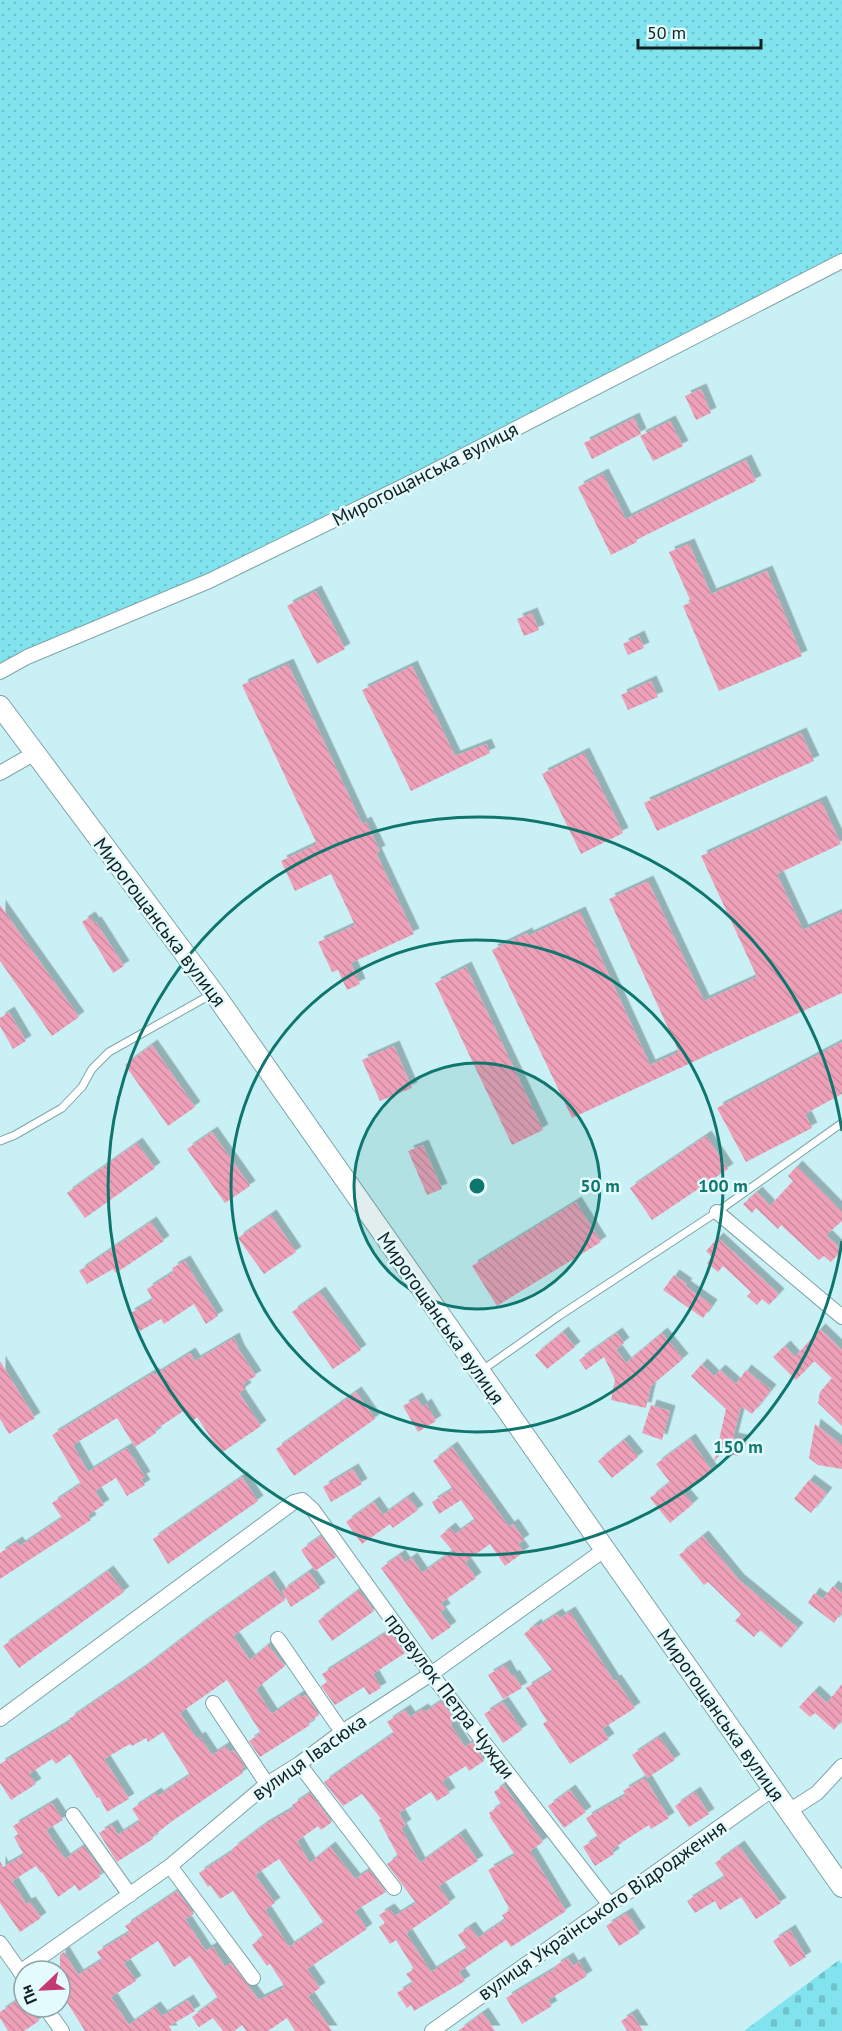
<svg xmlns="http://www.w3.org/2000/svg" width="842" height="2031" viewBox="0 0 842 2031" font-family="'PT Sans',sans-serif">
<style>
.grass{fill:url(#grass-dots)}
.cemetery{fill:url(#cemetery-stones)}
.building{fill:url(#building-back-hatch);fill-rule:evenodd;filter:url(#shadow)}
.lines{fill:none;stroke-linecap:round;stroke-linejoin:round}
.lane-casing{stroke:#7fa5a9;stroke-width:9}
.street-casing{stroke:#7fa5a9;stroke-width:16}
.secondary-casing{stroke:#7fa5a9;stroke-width:22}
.lane{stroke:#fff;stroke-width:7}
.street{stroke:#fff;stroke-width:14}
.secondary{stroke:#fff;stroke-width:20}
.ring{fill:none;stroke:#0f766e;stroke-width:3}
.labels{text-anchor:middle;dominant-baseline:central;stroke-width:5;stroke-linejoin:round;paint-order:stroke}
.street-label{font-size:20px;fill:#112022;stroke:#e3fbfd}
.centre{fill:#0f766e;stroke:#e3fbfd;stroke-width:3}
.ring-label{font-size:18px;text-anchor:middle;font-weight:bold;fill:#0f766e;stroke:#e3fbfd;stroke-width:5;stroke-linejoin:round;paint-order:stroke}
</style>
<defs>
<pattern id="grass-dots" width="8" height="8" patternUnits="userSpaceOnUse" patternTransform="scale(1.5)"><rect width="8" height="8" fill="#81e3ed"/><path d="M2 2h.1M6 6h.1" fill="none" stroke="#6ec2cb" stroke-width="1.8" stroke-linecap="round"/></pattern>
<pattern id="cemetery-stones" width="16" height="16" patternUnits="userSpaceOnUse" patternTransform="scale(1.5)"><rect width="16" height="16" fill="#81e3ed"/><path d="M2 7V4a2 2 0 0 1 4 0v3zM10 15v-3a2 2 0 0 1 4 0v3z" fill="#6ec2cb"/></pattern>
<pattern id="building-back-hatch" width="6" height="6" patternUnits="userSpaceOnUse" patternTransform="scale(1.5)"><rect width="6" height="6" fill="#eea0b8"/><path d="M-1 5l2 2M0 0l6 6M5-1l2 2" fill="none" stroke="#cb8a9e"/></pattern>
<filter id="shadow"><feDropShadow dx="5.5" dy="-5.5" stdDeviation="0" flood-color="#0004"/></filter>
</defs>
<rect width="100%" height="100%" fill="#c9f1f5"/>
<!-- grass -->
<path class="grass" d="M0 0H842V261L418 479 0 672Z"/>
<!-- cemetery -->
<path class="cemetery" d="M839 1960 842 1964V2031H744Z"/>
<!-- building -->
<path class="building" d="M701 389 711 413 696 420 685 396Z
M634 418 641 434 592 459 584 443Z
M670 421 683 446 653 461 640 436Z
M746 460 756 481 636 540 637 542 611 555 578 487 603 474 626 519Z
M689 544 711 594 767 571 802 656 719 691 683 606 691 602 669 552Z
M316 591 345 649 317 664 287 606Z
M532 613 539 630 524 636 517 619Z
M639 636 644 648 628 655 623 644Z
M288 664 362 824 366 822 380 851 376 853 414 934 351 963 360 984 347 990 338 970 332 972 318 942 355 925 331 874 295 891 281 861 317 844 242 685Z
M412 666 455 756 486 744 490 753 411 791 362 690Z
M651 681 658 697 628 710 621 695Z
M801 733 814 761 657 831 644 803Z
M584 753 623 833 581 854 542 774Z
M821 801 841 844 777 874 803 930 842 912V993L572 1118 492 950 527 933 528 936 580 912 650 1065 679 1052 609 899 648 881 704 1001 757 977 701 856Z
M0 905 79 1017 52 1036 0 961Z
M90 917 94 923 96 922 124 966 113 973 82 922Z
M466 967 543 1130 512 1145 435 983Z
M9 1012 26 1041 13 1049 0 1026V1018Z
M842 1042V1094L805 1114 812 1128 746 1162 717 1108Z
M152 1045 195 1107 168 1126 125 1065Z
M394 1046 412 1088 380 1101 362 1060Z
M212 1132 250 1186 225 1203 187 1149Z
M706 1136 728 1169 652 1220 630 1188Z
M137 1143 155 1168 85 1218 67 1193Z
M423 1145 442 1189 427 1195 408 1151Z
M797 1166 842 1212V1221L826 1235 842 1250 831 1262 824 1256 819 1260 781 1225 778 1229 756 1208 752 1213 743 1204 757 1192 770 1206 793 1181 788 1176Z
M576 1202 601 1242 497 1306 472 1266Z
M271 1215 296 1252 264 1274 238 1238Z
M151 1222 164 1241 116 1273 113 1269 87 1284 79 1271Z
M718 1238 779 1294 769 1305 762 1299 757 1305 747 1296 751 1292 723 1266 718 1272 707 1263 712 1257 706 1251Z
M185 1261 218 1316 206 1324 194 1304 164 1324 161 1319 140 1331 129 1314 153 1300 147 1289 174 1272 172 1268Z
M674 1275 687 1284 685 1286 712 1305 703 1318 663 1290Z
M320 1292 361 1350 333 1369 292 1312Z
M820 1329 842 1350V1426L818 1403 820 1392 832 1378 814 1361 796 1380 773 1357 785 1346 795 1357Z
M563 1332 575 1347 547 1369 535 1355Z
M617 1333 624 1343 616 1349 626 1363 662 1333 683 1359 651 1386 646 1408 611 1400 615 1380 604 1357 586 1370 579 1360Z
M234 1338 239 1350 256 1376 243 1384 246 1388 239 1393 261 1426 221 1453 197 1417 193 1421 185 1410 155 1430 156 1433 135 1447 117 1418 73 1445 88 1472 127 1448 145 1477 141 1479 145 1485 127 1496 116 1478 95 1491 104 1505 88 1515 91 1520 0 1579V1553L17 1542 20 1546 62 1518 52 1503 81 1484 52 1435 153 1373 155 1375 190 1353 195 1361Z
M0 1361 35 1418 9 1434 0 1419Z
M702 1364 714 1376 720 1370 736 1384 746 1370 771 1390 752 1414 741 1406 733 1438 742 1440 739 1456 722 1452 714 1462 726 1409 691 1376Z
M356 1392 375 1419 294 1476 276 1449Z
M417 1398 422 1407 426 1404 436 1421 418 1432 403 1406Z
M651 1405 670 1411 662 1440 642 1433Z
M815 1424 842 1445V1469L818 1465 809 1458Z
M690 1439 712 1471 683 1492 693 1504 670 1523 650 1498 670 1482 656 1464Z
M624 1440 638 1457 612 1478 598 1461Z
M452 1447 509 1527 513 1524 524 1540 518 1544 524 1552 505 1566 490 1544 465 1562 476 1578 441 1603 445 1609 440 1612 451 1627 432 1640 381 1568 400 1555 405 1563 412 1558 422 1573 453 1551 440 1536 450 1528 455 1534 475 1520 461 1500 439 1514 432 1502 453 1489 433 1461Z
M353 1469 362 1484 331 1502 323 1487Z
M242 1477 258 1501 168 1564 153 1539Z
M809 1480 827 1493 811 1513 794 1499Z
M408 1497 418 1510 393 1528 390 1524 362 1544 346 1522 374 1502 383 1515Z
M321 1536 336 1557 315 1571 301 1550Z
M703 1536 739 1580 798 1628 781 1648 760 1630 754 1637 735 1621 741 1614 708 1582 704 1585 679 1555Z
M108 1571 124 1592 19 1668 3 1646Z
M309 1572 320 1588 291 1607 282 1591Z
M269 1576 285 1600 233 1636 250 1660 268 1645 285 1666 256 1689 272 1714 300 1695 302 1697 306 1695 319 1715 308 1723 310 1725 260 1757 249 1741 261 1733 227 1680 180 1713 197 1739 200 1737 212 1755 226 1746 230 1753 234 1750 245 1767 241 1769 243 1773 171 1822 152 1837 153 1839 117 1862 99 1833 112 1825 118 1835 140 1821 132 1809 156 1793 158 1796 190 1775 163 1732 148 1742 146 1738 132 1746 130 1744 104 1759 129 1799 107 1812 99 1797 97 1798 70 1754 56 1764 52 1759 29 1774 36 1784 11 1800 0 1783V1764L71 1721 69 1719 141 1670 200 1625Z
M833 1586 842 1593V1612L834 1623 808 1603 814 1593 823 1599Z
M359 1590 374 1611 332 1641 318 1621Z
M570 1612 614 1681 616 1680 635 1708 602 1729 609 1739 570 1764 543 1724 547 1721 526 1688 553 1671 524 1634 536 1624 537 1627 557 1614 560 1618Z
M389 1631 405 1653 373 1674 381 1688 369 1695 364 1687 335 1705 321 1686 327 1682 322 1674Z
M505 1665 512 1677 514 1675 522 1688 503 1699 488 1675Z
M842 1684V1720L834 1730 815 1713 810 1717 799 1707 814 1691 827 1703Z
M441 1701 456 1721 450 1724 465 1747 472 1742 484 1761 469 1771 466 1766 442 1781 450 1793 437 1801 431 1792 399 1813 406 1825 401 1828 420 1863 460 1834 478 1861 439 1886 450 1903 406 1933 431 1972 467 1949 458 1935 470 1927 478 1938 505 1920 502 1915 510 1910 488 1870 515 1855 490 1817 491 1816 489 1813 501 1804 494 1792 504 1785 543 1842 530 1851 566 1911 511 1947 506 1940 459 1972 465 1981 414 2011 411 2005 407 2008 397 1993 413 1983 406 1974 414 1969 396 1940 390 1944 379 1927 385 1923 379 1915 389 1909 395 1916 416 1903 387 1864 398 1856 379 1820 381 1819 362 1794 343 1806 324 1782 394 1733 387 1722 405 1710 410 1717 423 1709 425 1712Z
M503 1702 522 1730 503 1743 484 1714Z
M659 1737 675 1760 647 1778 632 1755Z
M645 1778 669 1818 651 1829 649 1825 624 1841 612 1850 614 1854 595 1866 583 1847 598 1837 586 1818 626 1795 623 1791Z
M570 1790 586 1812 564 1828 548 1806Z
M695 1792 709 1814 689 1827 675 1806Z
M310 1793 332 1822 321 1830 318 1826 297 1841 310 1863 330 1847 355 1879 369 1870 386 1892 355 1911 367 1929 307 1969 320 1988 308 1996 332 2031H295L287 2018 268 2031H246L242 2025 234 2031H223L213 2018 199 2027 192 2017 218 1998 190 1956 174 1967 158 1941 124 1963 136 1981 111 1997 129 2025 155 2007 162 2016 188 2000 195 2011 169 2026 172 2031H85L60 1991V1955L64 1952 78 1975 102 1960 97 1952 130 1932 125 1926 177 1891 194 1914 185 1919 206 1951 213 1947 225 1967 231 1963 259 2000 285 1987 270 1964 267 1966 252 1945 263 1936 233 1891 220 1899 210 1885 208 1887 199 1873 233 1851 232 1849 263 1826 294 1808 292 1805ZM279 1859 324 1923 289 1947 265 1910 275 1903 255 1875Z
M52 1803 63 1820 46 1830 65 1859 84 1846 102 1872 98 1874 100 1877 79 1891 75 1885 58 1897 42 1872 41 1873 36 1866 12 1881 26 1904 30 1902 41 1918 20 1932 0 1903V1861L3 1867 24 1855 14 1837 18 1834 13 1826Z
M739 1846 781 1903 756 1919 741 1897 720 1910 715 1901 695 1913 687 1901 725 1877 715 1863Z
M627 1913 640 1933 619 1946 606 1926Z
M790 1930 806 1957 790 1967 773 1941Z
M568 1958 573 1966 579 1962 587 1976 548 2000 552 2006 522 2024 506 1998 556 1968 555 1966Z
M24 1996V2007H30L39 2021 24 2031H8L0 2018V2012Z
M483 2013 495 2031H458Z
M632 2014 643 2031H627L621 2021Z"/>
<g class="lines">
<defs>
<path id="lane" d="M0 1141 15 1135 62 1108 82 1087 92 1069 109 1052 212 994
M481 1371 559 1316 717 1212 842 1123"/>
<path id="street" d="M0 672 27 657 209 581 418 479 842 261
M0 773 35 753
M717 1212 842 1317
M278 1639 342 1732
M213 1703 267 1784
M0 1719 287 1507 294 1502 302 1500 313 1510 431 1674 610 1905
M299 1764 394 1888
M789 1811 817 1793 842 1766
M73 1815 130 1895
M170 1866 253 1978
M0 1943 24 1977
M20 1972 170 1866 267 1784 299 1764 342 1732 431 1674 604 1550
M45 2007 62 2031
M432 2031 773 1789"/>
<path id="secondary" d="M0 706 214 993 842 1887"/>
</defs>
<!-- lane casing -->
<use href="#lane" class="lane-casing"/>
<!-- street casing -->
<use href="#street" class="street-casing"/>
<!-- secondary casing -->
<use href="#secondary" class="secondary-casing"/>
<!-- lane -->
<use href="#lane" class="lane"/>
<!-- street -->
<use href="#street" class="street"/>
<!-- secondary -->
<use href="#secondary" class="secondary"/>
</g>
<!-- distance rings -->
<circle cx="477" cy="1186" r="123" fill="#0f766e" fill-opacity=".12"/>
<g class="ring">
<circle cx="477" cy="1186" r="123"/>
<circle cx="477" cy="1186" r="246"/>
<path d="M842 1241A369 369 0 1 1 842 1131"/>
</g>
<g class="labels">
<!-- street labels -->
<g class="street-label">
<text transform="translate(425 474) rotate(-27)">Мирогощанська вулиця</text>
<text transform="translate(160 922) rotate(53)">Мирогощанська вулиця</text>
<text transform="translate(441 1318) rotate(55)">Мирогощанська вулиця</text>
<text transform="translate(450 1696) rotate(53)">провулок Петра Чужди</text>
<text transform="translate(721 1715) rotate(55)">Мирогощанська вулиця</text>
<text transform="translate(309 1757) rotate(-35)">вулиця Івасюка</text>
<text transform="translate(602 1910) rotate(-35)">вулиця Українського Відродження</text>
</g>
</g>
<circle cx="477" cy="1186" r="9" class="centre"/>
<g class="ring-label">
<text x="600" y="1192">50 m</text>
<text x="723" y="1192">100 m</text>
<text x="738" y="1453">150 m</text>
</g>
<!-- north arrow -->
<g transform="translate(42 1989) rotate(247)"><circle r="28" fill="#e3fbfd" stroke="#8fa3a5" stroke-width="1.5"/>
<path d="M0-4.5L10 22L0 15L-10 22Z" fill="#c43a73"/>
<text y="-9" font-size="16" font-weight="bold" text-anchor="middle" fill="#112022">Пн</text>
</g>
<!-- scale -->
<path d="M638 39v9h123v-9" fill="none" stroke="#112022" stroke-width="3"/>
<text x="647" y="39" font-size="18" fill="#112022" stroke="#e3fbfd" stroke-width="4.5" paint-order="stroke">50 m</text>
</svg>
